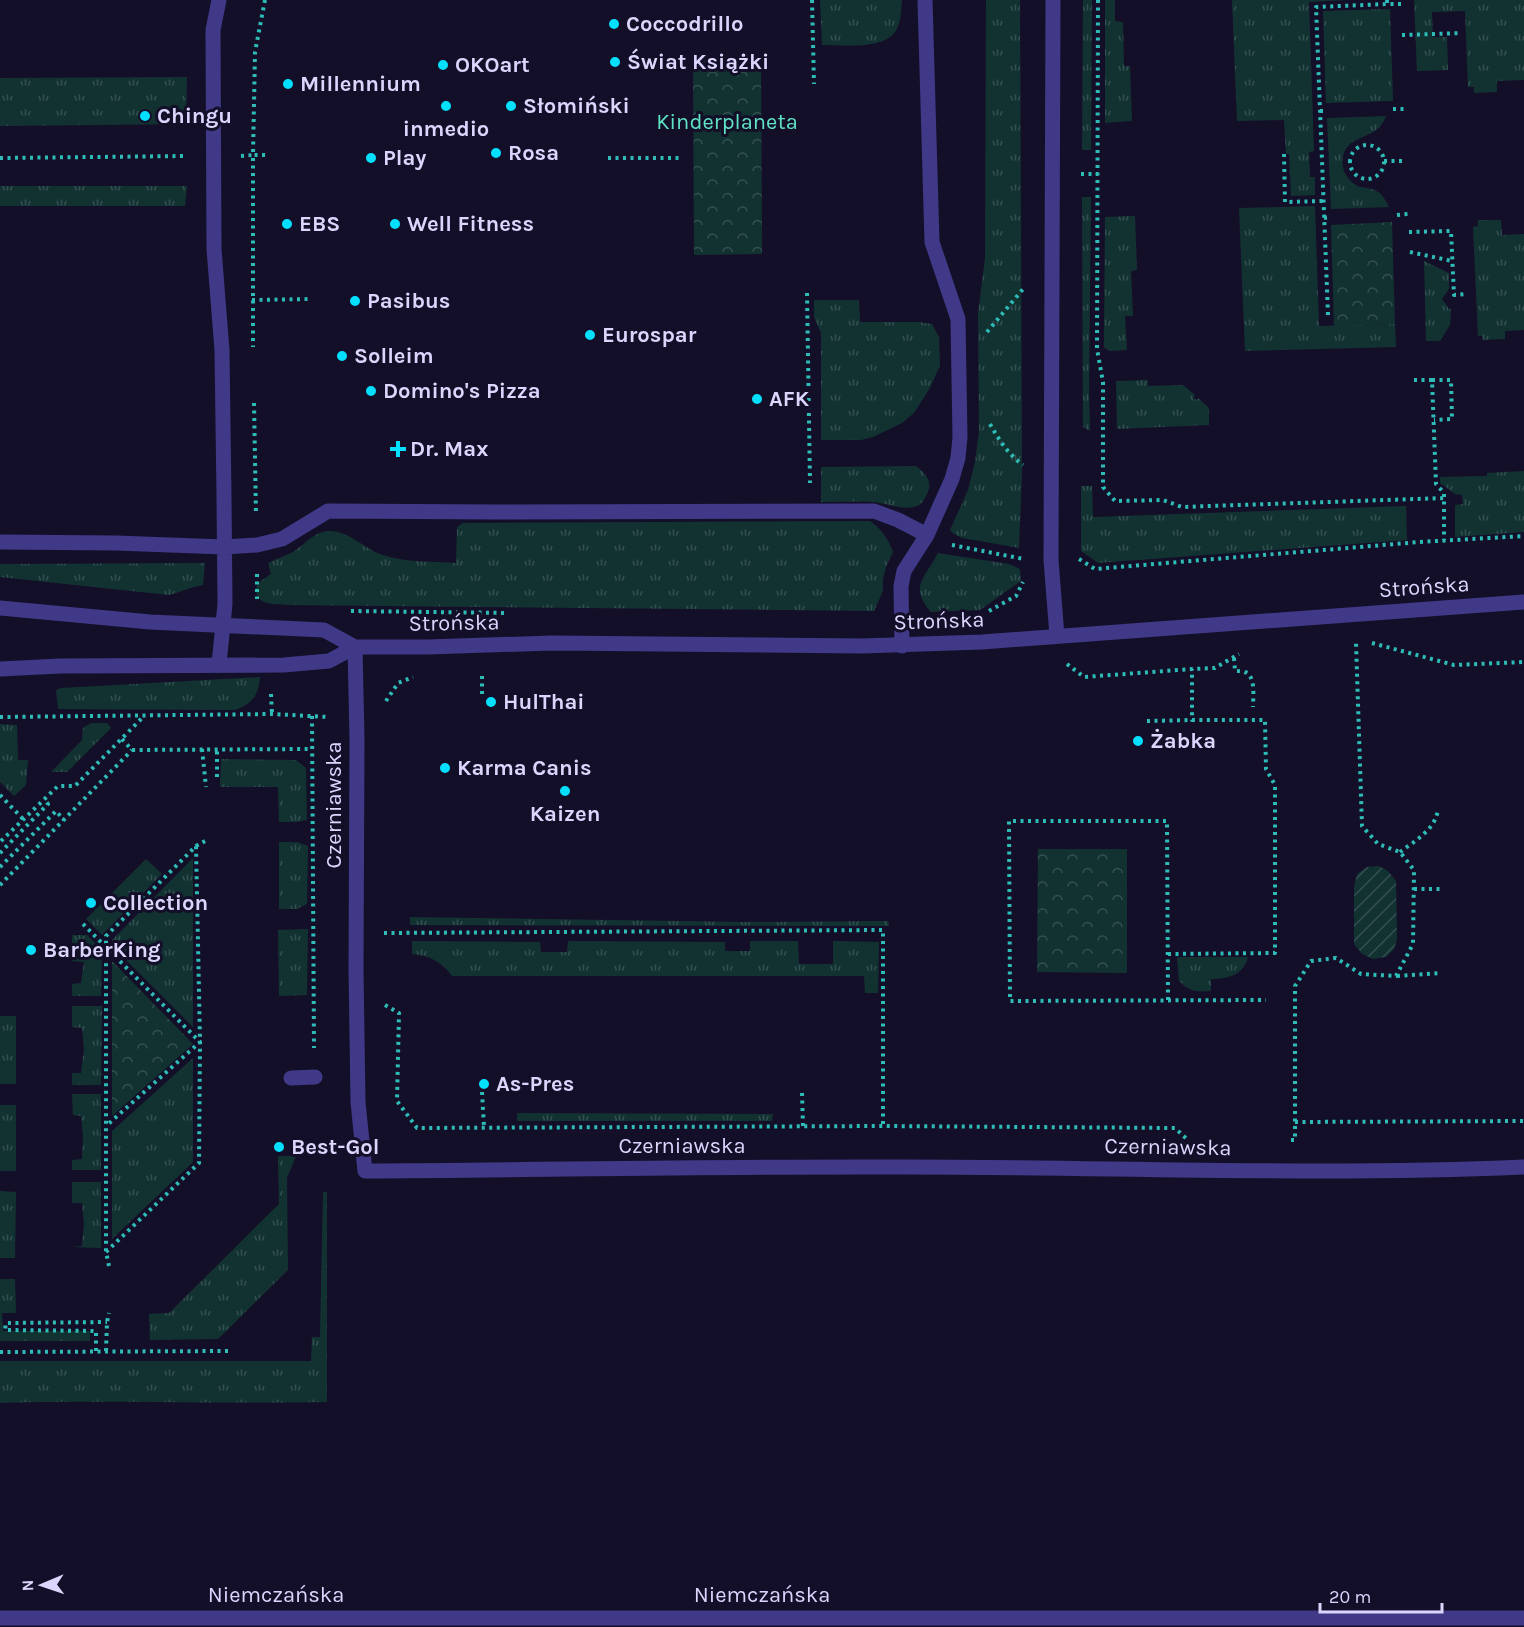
<svg xmlns="http://www.w3.org/2000/svg" width="1524" height="1627" viewBox="0 0 1524 1627" font-family="Karla,sans-serif">
<style>
.grass{fill:url(#grass-tufts)}
.park{fill:url(#park-crowns)}
.garden{fill:url(#garden-furrows)}
.lines{fill:none;stroke-linecap:round;stroke-linejoin:round}
.path{stroke:#2dbcb8;stroke-width:4;stroke-dasharray:3 4.5;stroke-linecap:butt}
.service{stroke:#3f3988;stroke-width:15}
.minor{stroke:#3f3988;stroke-width:15}
.poi-dot{fill:#02dfff;stroke:#140f28;stroke-width:2}
.labels{text-anchor:middle;dominant-baseline:central;stroke-width:6;stroke-linejoin:round;paint-order:stroke}
.poi-label{font-size:22px;font-weight:bold;fill:#dcd6ff;stroke:#140f28;text-anchor:start}
.park-label{font-size:22px;fill:#5fe3c5;stroke:#140f28}
.street-label{font-size:22px;fill:#dcd6ff;stroke:#140f28}
</style>
<defs>
<pattern id="grass-tufts" width="24" height="20" patternUnits="userSpaceOnUse" patternTransform="scale(1.5)"><rect width="24" height="20" fill="#123232"/><path d="M3 7l-1-3M5 7V3M7 7l1-3M15 17l-1-3M17 17v-4M19 17l1-3" fill="none" stroke="#344f51"/></pattern>
<pattern id="park-crowns" width="20" height="18" patternUnits="userSpaceOnUse" patternTransform="scale(1.5)"><rect width="20" height="18" fill="#123232"/><path d="M2 6a3 3 0 1 1 6 0M12 15a3 3 0 1 1 6 0" fill="none" stroke="#344f51"/></pattern>
<pattern id="garden-furrows" width="10" height="10" patternUnits="userSpaceOnUse" patternTransform="scale(1.5)"><rect width="10" height="10" fill="#123232"/><path d="M-1 1l2-2M0 10L10 0M9 11l2-2" fill="none" stroke="#344f51"/></pattern>
</defs>
<rect width="100%" height="100%" fill="#140f28"/>
<!-- grass -->
<path class="grass" d="M820 0H902C901 10 901 24 895 32 882 50 842 45 822 45Z
M986 0H1020L1022 473 1019 548 962 538 954 534 950 530 968 490 975 462 979 432 978 314 985 258Z
M1083 0H1092L1091 150H1082Z
M1105 0H1115V21L1123 22 1124 66H1130L1132 121 1105 123Z
M1232 0H1348L1309 2 1314 151 1309 152 1310 177H1315V195L1291 196 1289 154H1286L1284 120 1237 121Z
M1414 0H1524V80L1497 81V92L1474 93V87H1468L1465 11 1432 12 1433 37H1447L1448 70 1417 71Z
M1390 9 1393 101 1326 103 1323 11Z
M187 77 186 124 0 126V78Z
M1386 116C1377 142 1349 132 1343 156 1340 169 1348 183 1360 187 1366 188 1373 188 1378 192 1384 196 1386 202 1389 207L1331 209 1327 118Z
M0 186H187L185 206H0Z
M1082 197H1091L1089 392 1090 431 1083 427Z
M1315 206 1319 326 1395 324 1396 347 1245 351 1239 208Z
M1135 216 1137 270 1131 271 1133 316H1125L1127 350 1109 351 1104 347 1105 217Z
M1478 220H1501L1502 235 1524 234V330L1505 331V339L1483 340 1482 336H1478L1473 227 1478 226Z
M1424 261 1449 273V289L1442 299 1449 309H1451L1450 325 1440 341H1426Z
M814 300H859L860 322H919L932 324 939 337 940 365 930 388 914 413 902 423 873 437 861 440H821V333L814 317Z
M1148 380V386L1183 385 1195 395 1193 398 1196 400 1198 398 1209 408V425L1117 429 1116 381Z
M916 466C924 472 931 479 929 489 927 494 924 502 919 505 905 512 887 503 873 502 855 501 838 502 821 502V467Z
M1524 471V532L1455 537V505L1463 504 1462 495 1455 494 1440 483V477L1487 476V473Z
M1081 486H1092L1093 517 1406 506 1407 540 1098 563 1081 551Z
M870 521C882 530 888 538 893 552L886 567 883 579V591L874 611 289 605C281 604 271 605 264 602 262 601 259 598 257 595 252 584 264 579 271 574L268 563C276 559 285 556 293 552 304 545 315 531 329 531 348 530 364 549 383 555 406 563 432 561 456 563L457 527 463 523Z
M938 553 1009 564 1020 569 1021 581 980 610 931 612C908 586 926 577 938 553Z
M205 563 203 585C190 587 181 592 169 595L0 577V564Z
M260 677C259 695 252 704 235 710L58 709 56 690 61 688Z
M91 723H107L111 728 67 772H51L82 740 83 728Z
M0 724 17 725 18 760H28L26 785 14 796 0 782Z
M221 759 296 760 306 768 307 820 297 822H279L278 787H220Z
M279 842H297L308 846 307 904 297 909H279Z
M193 858V1027L112 946V940Z
M146 859 162 874 102 935 86 919Z
M410 917 745 922 888 921 889 926 410 925Z
M308 929 307 995 279 996 278 930Z
M72 935H87L102 950 101 996H72V984L81 983 84 962 72 961Z
M412 941 540 942 541 952H567L568 941 725 942V951H750V941H798L799 964H833V941L879 942 878 993H865L864 976H452C442 962 429 955 412 954Z
M1177 957H1248C1244 975 1228 979 1211 979V991C1196 992 1190 992 1179 981Z
M72 1006H102L101 1085H72V1073H81L84 1050 82 1028 72 1027Z
M0 1016H16V1084H0Z
M193 1058V1162L112 1239V1131Z
M72 1094H101V1170H72V1160L82 1159 83 1137 81 1116 73 1115Z
M0 1105H16V1171H0Z
M517 1113 773 1114 772 1121H517Z
M278 1156H296L287 1178 288 1270 218 1339 150 1340 149 1314 169 1313 279 1204Z
M72 1182H101V1248L72 1247 82 1246 84 1224 82 1203H72Z
M0 1191 16 1192 15 1258H0Z
M323 1192H327V1402C218 1404 109 1400 0 1403V1361H311L312 1337H320Z
M0 1279H15L16 1313H2L3 1331H90V1341H0Z"/>
<!-- park -->
<path class="park" d="M693 59H761L762 254 694 255Z
M1392 222 1395 324 1334 326 1331 225Z
M1038 849H1127V973L1037 972Z
M112 961 193 1044 112 1116Z"/>
<!-- garden -->
<path class="garden" d="M1379 866 1388 871 1396 881 1397 940 1394 949 1386 957 1373 959 1362 954 1354 944V887L1357 874 1367 867Z"/>
<g class="lines">
<!-- path -->
<path class="path" d="M265 0 255 52 253 155H268
M812 0 814 84
M1098 0 1097 349 1103 382V487L1115 501 1163 500 1182 507 1444 498
M1387 0V4H1401
M1402 35 1462 33
M1393 109H1405
M1320 111H1327
M1350 162a17 17 0 1 1 34 0a17 17 0 1 1-34 0Z
M1284 154 1285 202 1323 201
M241 156 253 155V347
M0 158 187 156
M608 158H680
M1384 161H1406
M1081 174H1098
M1397 215 1408 214
M1324 218 1331 217
M1409 232 1451 231 1454 295 1465 294
M1410 252 1452 261
M807 293 810 483
M252 300 312 299
M1328 315 1316 7 1387 4
M987 332 1023 289
M1414 380H1432L1436 484 1444 493V540
M1432 380H1451L1452 419 1434 420
M254 403 256 515
M990 424C999 440 1008 454 1023 465
M952 545 1024 559
M1079 559 1095 569 1419 542 1524 536
M257 574V599
M351 611 508 613
M989 611 1016 596 1023 582
M1372 643 1454 665 1524 662
M1234 658 1235 671C1236 671 1244 671 1245 672 1256 676 1253 697 1253 707
M1067 664 1084 677 1192 669 1215 668 1239 654
M271 694 272 714
M482 694V676
M386 701 398 683 413 677
M312 716 314 1048
M0 717 272 714 328 717
M1147 721 1192 720
M122 739 132 750 312 749
M202 749 206 787
M217 777V749
M0 795 23 819
M1 841 58 786H75L144 716
M1400 852C1415 841 1436 829 1438 809
M0 853 48 804 44 799
M0 867 56 811 64 820
M0 885 132 750
M1414 889H1441
M83 924 200 1042 106 1126
M384 933 883 930V1126
M1168 954 1275 953V785L1266 769 1265 720H1192V669
M1397 976 1441 973
M1168 1000 1167 821H1009L1010 1001 1266 1000
M385 1005 399 1013 397 1101 417 1128 883 1126 1175 1128 1188 1140
M482 1092 484 1127
M802 1093 803 1126
M1295 1122 1524 1121
M1291 1140H1295V986L1311 961 1336 958 1361 974 1396 976 1413 944 1414 870 1400 852 1378 844 1362 826 1356 643
M106 1252 199 1163 200 1042 196 846
M109 1266 106 1252V936L196 846 205 841
M96 1351V1331L5 1330 6 1323 107 1322
M106 1351 107 1322 109 1313
M0 1352 228 1351"/>
<!-- service -->
<path class="service" d="M0 542 116 543 224 547 257 545 282 539 328 511 498 512 874 511 898 520 927 535
M902 646 901 586 904 571 927 535 952 479 958 458 960 437 958 319 932 242 925 0
M219 664 225 604 224 497 222 350 214 249 213 30 219 0
M291 1078 315 1077"/>
<!-- minor -->
<path class="minor" d="M1053 0 1051 560 1057 636
M0 608 150 622 324 630 355 647H428L552 643 862 646 982 642 1524 602
M355 647 357 740 356 969 358 1102 365 1171C545 1170 726 1166 907 1167 1112 1167 1318 1176 1524 1167
M0 669 60 666 284 665 329 661 355 647
M0 1618H1524"/>
</g>
<!-- markers -->
<g class="poi-dot">
<circle cx="614" cy="24" r="6"/>
<circle cx="615" cy="62" r="6"/>
<circle cx="443" cy="65" r="6"/>
<circle cx="288" cy="84" r="6"/>
<circle cx="446" cy="106" r="6"/>
<circle cx="511" cy="106" r="6"/>
<circle cx="145" cy="116" r="6"/>
<circle cx="496" cy="153" r="6"/>
<circle cx="371" cy="158" r="6"/>
<circle cx="287" cy="224" r="6"/>
<circle cx="395" cy="224" r="6"/>
<circle cx="355" cy="301" r="6"/>
<circle cx="590" cy="335" r="6"/>
<circle cx="342" cy="356" r="6"/>
<circle cx="371" cy="391" r="6"/>
<circle cx="757" cy="399" r="6"/>
<path d="M395 440h6v6h6v6h-6v6h-6v-6h-6v-6h6z"/>
<circle cx="491" cy="702" r="6"/>
<circle cx="1138" cy="741" r="6"/>
<circle cx="445" cy="768" r="6"/>
<circle cx="565" cy="791" r="6"/>
<circle cx="91" cy="903" r="6"/>
<circle cx="31" cy="950" r="6"/>
<circle cx="484" cy="1084" r="6"/>
<circle cx="279" cy="1147" r="6"/>
</g>
<g class="labels">
<!-- poi labels -->
<g class="poi-label">
<text x="626" y="24">Coccodrillo</text>
<text x="627" y="62">Świat Książki</text>
<text x="455" y="65">OKOart</text>
<text x="300" y="84">Millennium</text>
<text x="523" y="106">Słomiński</text>
<text x="157" y="116">Chingu</text>
<text x="446" y="129" text-anchor="middle">inmedio</text>
<text x="508" y="153">Rosa</text>
<text x="383" y="158">Play</text>
<text x="299" y="224">EBS</text>
<text x="407" y="224">Well Fitness</text>
<text x="367" y="301">Pasibus</text>
<text x="602" y="335">Eurospar</text>
<text x="354" y="356">Solleim</text>
<text x="383" y="391">Domino's Pizza</text>
<text x="769" y="399">AFK</text>
<text x="410" y="449">Dr. Max</text>
<text x="503" y="702">HulThai</text>
<text x="1150" y="741">Żabka</text>
<text x="457" y="768">Karma Canis</text>
<text x="565" y="814" text-anchor="middle">Kaizen</text>
<text x="103" y="903">Collection</text>
<text x="43" y="950">BarberKing</text>
<text x="496" y="1084">As-Pres</text>
<text x="291" y="1147">Best-Gol</text>
</g>
<!-- park labels -->
<g class="park-label">
<text x="727" y="122">Kinderplaneta</text>
</g>
<!-- street labels -->
<g class="street-label">
<text transform="translate(1424 587) rotate(-4)">Strońska</text>
<text transform="translate(939 621) rotate(-2)">Strońska</text>
<text transform="translate(454 623) rotate(-1)">Strońska</text>
<text transform="translate(334 805) rotate(-90)">Czerniawska</text>
<text x="682" y="1146">Czerniawska</text>
<text transform="translate(1168 1147) rotate(1)">Czerniawska</text>
<text x="276" y="1595">Niemczańska</text>
<text x="762" y="1595">Niemczańska</text>
</g>
</g>
<!-- north arrow -->
<g transform="translate(42 1585) rotate(268)" stroke="#140f28" stroke-width="4.5" paint-order="stroke">
<path d="M0-4.5L10 22L0 15L-10 22Z" fill="#dcd6ff"/>
<text y="-9" font-size="16" font-weight="bold" text-anchor="middle" fill="#dcd6ff">N</text>
</g>
<!-- scale -->
<path d="M1320 1603v9h122v-9" fill="none" stroke="#dcd6ff" stroke-width="3"/>
<text x="1329" y="1603" font-size="18" fill="#dcd6ff" stroke="#140f28" stroke-width="4.5" paint-order="stroke">20 m</text>
</svg>
